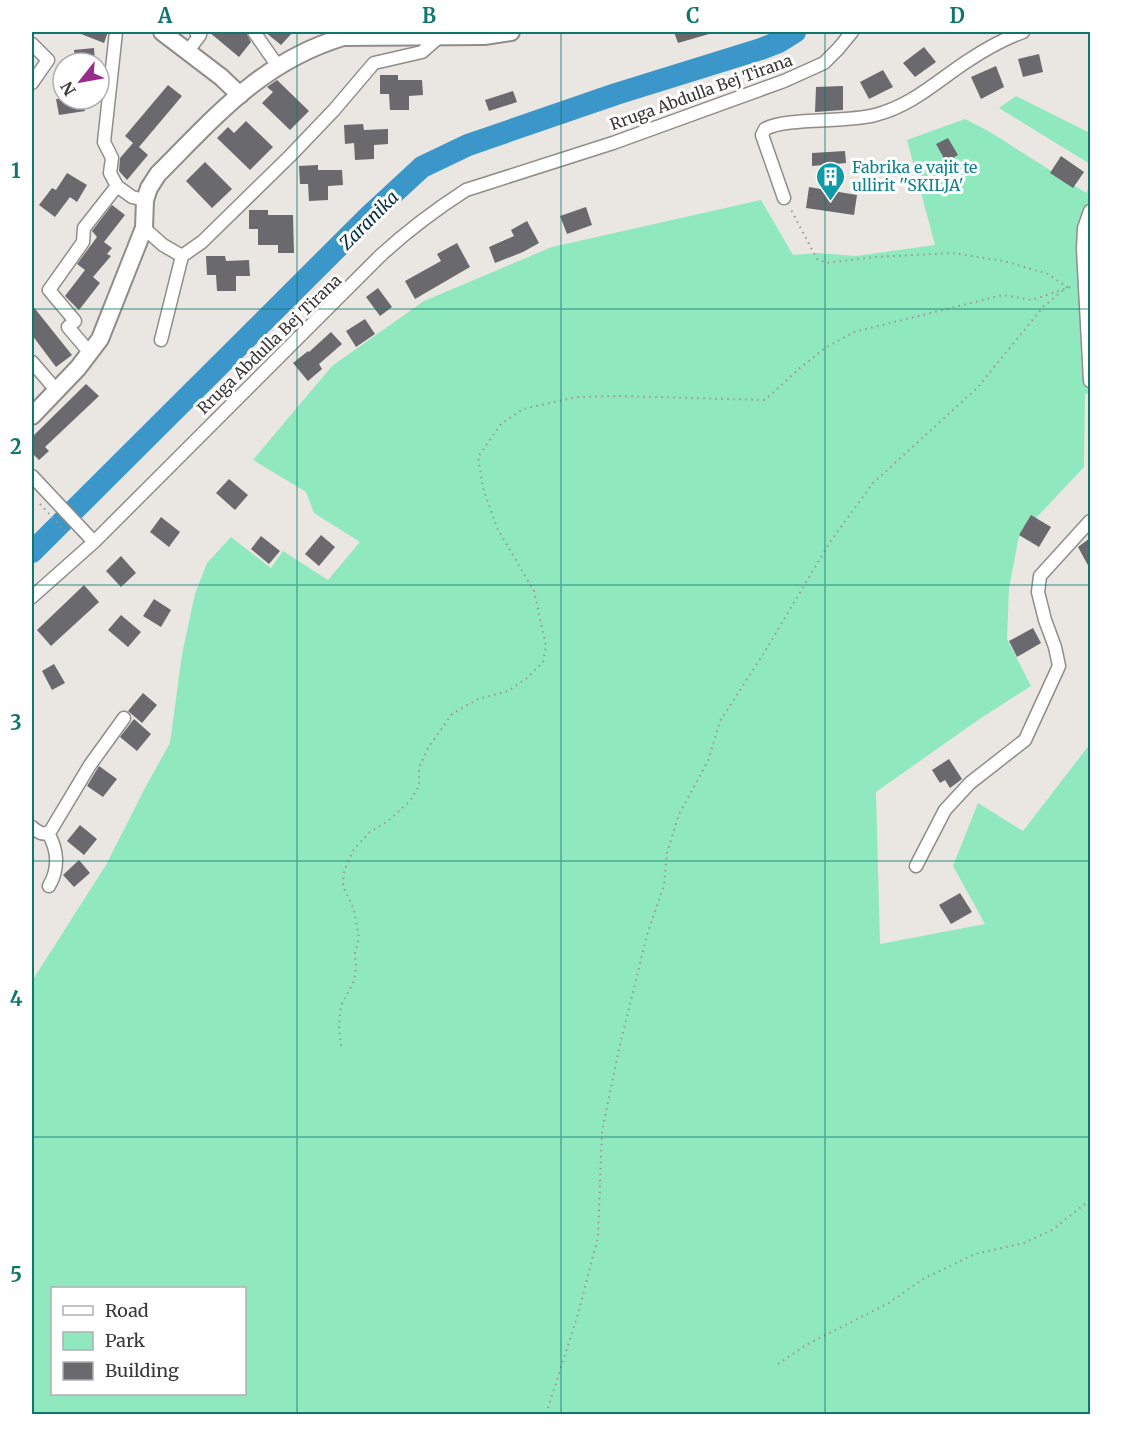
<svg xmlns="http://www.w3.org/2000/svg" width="1122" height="1446" viewBox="0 0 1122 1446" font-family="Merriweather,serif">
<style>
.green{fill:#90e9be;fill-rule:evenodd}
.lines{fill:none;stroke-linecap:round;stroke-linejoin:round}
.river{stroke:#3b97ca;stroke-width:22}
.building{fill:#69696e}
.street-casing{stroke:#908d89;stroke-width:15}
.secondary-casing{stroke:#908d89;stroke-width:20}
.path{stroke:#999693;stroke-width:2;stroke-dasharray:1.5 4.5;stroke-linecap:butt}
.street{stroke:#fff;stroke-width:12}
.secondary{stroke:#fff;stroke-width:16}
.grid{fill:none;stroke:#0f766e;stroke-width:1.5;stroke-opacity:0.55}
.labels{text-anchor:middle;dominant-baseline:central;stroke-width:6;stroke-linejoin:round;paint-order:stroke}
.street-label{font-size:16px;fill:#393736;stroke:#fff}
.culture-label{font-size:16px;fill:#0d838f;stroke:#fff;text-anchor:start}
.water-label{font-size:18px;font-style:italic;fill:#042d43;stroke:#fff}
.neatline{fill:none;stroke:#0f766e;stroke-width:2}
.grid-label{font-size:20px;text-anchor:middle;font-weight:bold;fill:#0f766e}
</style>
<rect width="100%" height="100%" fill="#eae6e2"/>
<!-- green -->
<path class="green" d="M1016 96 1090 133V164L999 108Z
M965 119 990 132 1086 193 1090 186V393L1085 394 1084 467 1019 536 1009 588 1007 639 1031 686 978 720 876 792 880 944 985 924 953 866 978 803 1023 831 1090 744V1414H32V981L106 865 145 788 170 743 182 654 195 594 207 563 231 537 271 568 283 551 328 580 360 542 314 513 306 492 253 460 332 366 424 301 552 247 761 200 793 255 818 253 856 256 935 245 907 140ZM52 1288H244V1394H52Z"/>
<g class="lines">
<!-- river -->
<path class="river" d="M32 552 369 216 422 167 468 145 616 94 761 49 779 42 795 32"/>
</g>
<!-- building -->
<path class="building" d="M76 32H108L104 43Z
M209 32H246L251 42 239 57Z
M265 32H293L281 45Z
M674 32H708L709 34 678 43Z
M924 47 936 62 915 77 903 63Z
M94 48 95 63H76L74 50Z
M1039 54 1043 72 1023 77 1018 59Z
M996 66 1004 87 981 99 971 77Z
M883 70 893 87 869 99 860 82Z
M380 75H398V80H422L423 95 409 96V110H390L389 94H380Z
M277 80 309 111 290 130 262 103 273 92 267 87Z
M168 85 182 96 139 147 148 155 127 180 119 171 120 158 133 143 125 136Z
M843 86V110L815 112 816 87Z
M513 91 517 102 489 111 485 100Z
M56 99H83L85 111 59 115Z
M246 121 273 147 250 170 217 138 228 127 234 133Z
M363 124 364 130 388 129V144L374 145V159L355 160 354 143 345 144 344 125Z
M948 138 958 155 946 162 936 144Z
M845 151 846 163 812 166V153Z
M1061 156 1084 172 1073 188 1050 173Z
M205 162 232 189 212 208 186 181Z
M318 165V170H342L343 185 328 186V200L309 201 308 184H300L299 166Z
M67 173 87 185 77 202 70 197 55 217 39 205 52 188 56 190Z
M809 187 857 195 854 215 806 208Z
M112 205 125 215 104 242 112 248 107 254 111 256 93 277 100 283 79 310 65 296 85 270 77 264 97 237 92 231Z
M586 207 592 225 567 234 560 216Z
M249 210H268V215H293L294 253H278V245H258V229H249Z
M527 221 539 243 523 252 495 263 489 247 514 236 511 230Z
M457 243 470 267 415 299 405 281 441 261 437 254Z
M206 256H225L226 261 249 260 250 276H236V291H217L216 275H207Z
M378 288 392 307 380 316 366 297Z
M32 305 72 355 56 367 32 335Z
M365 319 375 334 356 347 346 331Z
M331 332 342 344 319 364 322 369 308 381 293 363 308 351 309 352Z
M86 384 99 396 45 447 49 451 39 460 32 453V437Z
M229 479 248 495 235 510 216 493Z
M1031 515 1051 527 1039 547 1019 535Z
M161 517 180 532 169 547 150 532Z
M321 535 335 547 319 566 305 554Z
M261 536 280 551 269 564 251 549Z
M1090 538V569L1078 547Z
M121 556 136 573 121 587 106 571Z
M84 585 99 602 51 646 37 630Z
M154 599 171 610 161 627 143 616Z
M121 615 141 632 128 647 108 630Z
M1033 628 1041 643 1017 657 1009 641Z
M54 664 65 683 52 690 42 671Z
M143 693 157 705 142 723 128 711Z
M134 719 151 734 137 751 120 737Z
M949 759 962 779 950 788 945 780 940 783 932 770Z
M99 766 117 779 103 797 87 786Z
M80 825 97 839 84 855 67 841Z
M79 860 90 873 74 887 63 875Z
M960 893 972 912 951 924 939 905Z"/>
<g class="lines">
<defs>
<path id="street" d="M254 32 277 65
M32 44 48 60 32 83
M188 51 200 35 196 32
M117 186 132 197 145 200
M784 198 762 135 765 129C786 117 846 123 875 115 911 106 936 82 966 62 984 50 1003 39 1023 32
M1090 211 1084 228 1083 249 1090 381
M144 228 163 245 182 256 202 242 290 156 334 110 374 63 422 52 438 38
M161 340 182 256
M90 353 68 327 75 321 49 290 83 242 84 228 117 186 110 173 112 158 104 142 116 32
M32 362 57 391
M32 476 94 542
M32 597 94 542 380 256C407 231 435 210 466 190L613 143 784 81 824 63 838 49 852 32
M32 827C38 832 44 837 51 830L90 765 124 718
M48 833C58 850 59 869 49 886
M916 866 945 810 970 783 1025 740 1059 666 1055 647 1045 620 1038 592 1040 576 1090 521"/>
<path id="secondary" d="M162 32 221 77 240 95
M32 416 78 368 100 339 144 228 145 200 149 188 158 174C216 116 261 62 343 37L484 36 511 32"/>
</defs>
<!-- street casing -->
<use href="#street" class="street-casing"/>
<!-- secondary casing -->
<use href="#secondary" class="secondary-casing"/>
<!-- path -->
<path class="path" d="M40 504 65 531
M341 1046 339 1027 341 1006 354 981 356 968 355 953 359 938 354 910 343 886 344 871 354 849 370 832 388 821 410 801 419 786V768L428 748 452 714 478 699 508 691 527 678 543 662 546 646 534 591 497 528 483 488 478 457 501 424 523 409 577 397 620 396 765 400 800 368 825 348 854 332 1003 295 1032 300 1073 286
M778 1364 806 1345 889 1303 923 1279 975 1254 1024 1243 1052 1230 1090 1200
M548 1414V1408L578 1314 598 1237 602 1131 619 1049 647 935 664 885 667 853 679 814 708 761 720 721 764 653 830 542 873 483 977 388 1044 306 1067 287 1048 274 1004 261 952 253 875 257 826 263 817 259 790 208"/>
<!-- street -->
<use href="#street" class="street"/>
<!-- secondary -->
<use href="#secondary" class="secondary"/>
</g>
<!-- grid -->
<path class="grid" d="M297 32V1414M561 32V1414M825 32V1414M32 309H1090M32 585H1090M32 861H1090M32 1137H1090"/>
<!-- icons -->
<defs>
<symbol id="building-pin" viewBox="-11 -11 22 30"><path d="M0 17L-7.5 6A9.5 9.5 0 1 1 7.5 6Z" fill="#0f9aa8" stroke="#fff"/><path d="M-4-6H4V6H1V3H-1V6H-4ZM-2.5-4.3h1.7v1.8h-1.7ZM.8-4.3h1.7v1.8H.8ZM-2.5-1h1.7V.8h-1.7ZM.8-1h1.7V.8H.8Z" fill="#fff"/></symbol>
</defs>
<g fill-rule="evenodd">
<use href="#building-pin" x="814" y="160" width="33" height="45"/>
</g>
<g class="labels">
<!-- street labels -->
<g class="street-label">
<text transform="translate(701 92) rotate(-20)">Rruga Abdulla Bej Tirana</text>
<text transform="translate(269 344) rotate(-44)">Rruga Abdulla Bej Tirana</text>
</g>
<!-- culture labels -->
<g class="culture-label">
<text x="852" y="167">Fabrika e vajit te<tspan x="852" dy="18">ullirit ''SKILJA'</tspan></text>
</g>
<!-- water labels -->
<g class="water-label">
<text transform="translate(369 220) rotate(-45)">Zaranika</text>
</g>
</g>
<!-- border -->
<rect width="1122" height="1446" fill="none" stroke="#ffffff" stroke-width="66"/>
<!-- legend -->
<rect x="51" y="1287" width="195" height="108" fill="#ffffff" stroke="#b0afaf" stroke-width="1.5"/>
<rect x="63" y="1306" width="30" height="9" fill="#ffffff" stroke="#b0afaf" stroke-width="1.5"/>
<text x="105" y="1317" font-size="18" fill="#393736">Road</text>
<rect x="63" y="1332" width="30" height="18" fill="#90e9be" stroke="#b0afaf" stroke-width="1.5"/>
<text x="105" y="1347" font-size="18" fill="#393736">Park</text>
<rect x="63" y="1362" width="30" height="18" fill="#69696e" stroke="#b0afaf" stroke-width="1.5"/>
<text x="105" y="1377" font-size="18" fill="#393736">Building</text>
<!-- north arrow -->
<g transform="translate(81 81) rotate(239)"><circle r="28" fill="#ffffff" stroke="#b0afaf" stroke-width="1.5"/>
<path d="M0-4.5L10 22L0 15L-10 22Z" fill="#982c8d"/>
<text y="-9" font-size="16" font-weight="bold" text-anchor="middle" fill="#393736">N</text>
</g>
<rect x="33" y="33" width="1056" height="1380" class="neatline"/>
<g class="grid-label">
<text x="165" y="23">A</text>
<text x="429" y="23">B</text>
<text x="693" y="23">C</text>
<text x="957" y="23">D</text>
<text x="16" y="178">1</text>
<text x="16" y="454">2</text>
<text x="16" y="730">3</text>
<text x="16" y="1006">4</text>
<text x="16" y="1282">5</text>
</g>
</svg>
